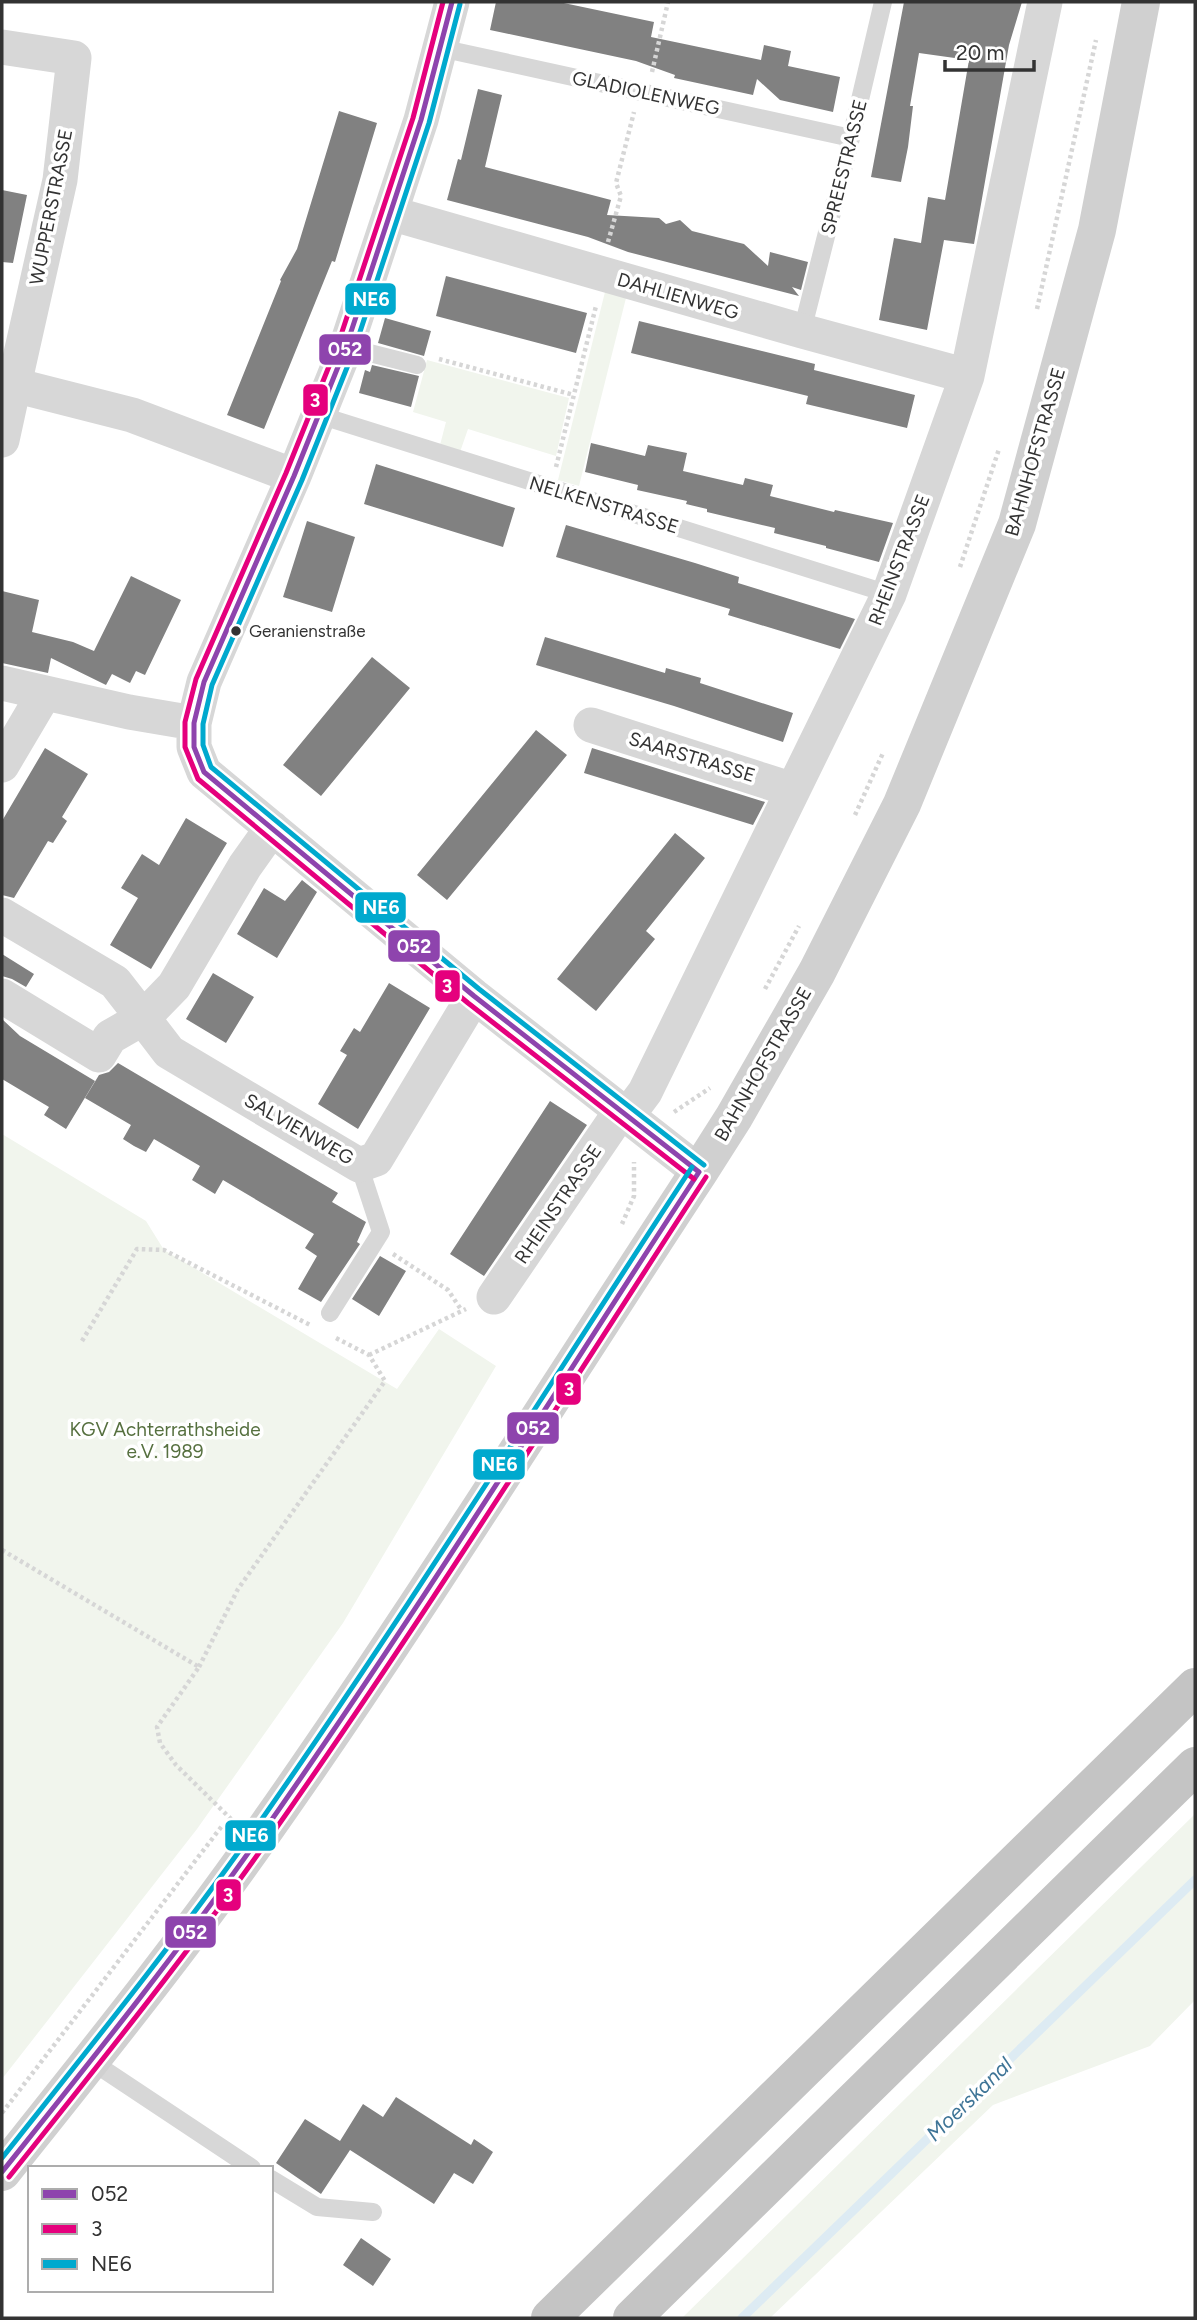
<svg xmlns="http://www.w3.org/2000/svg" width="1197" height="2320" viewBox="0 0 1197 2320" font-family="Figtree,sans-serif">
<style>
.green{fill:#f1f5ed}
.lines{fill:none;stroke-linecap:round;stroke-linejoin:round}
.stream{stroke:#ddebf3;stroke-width:9}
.building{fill:#818181}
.path{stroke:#d6d6d6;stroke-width:4.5;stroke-dasharray:3.5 3.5;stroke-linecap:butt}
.lane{stroke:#d7d7d7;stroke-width:18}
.street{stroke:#d7d7d7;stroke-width:35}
.secondary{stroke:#d0d0d0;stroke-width:38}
.highway{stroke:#c4c4c4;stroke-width:38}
.bus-1-casing{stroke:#fff;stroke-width:10}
.bus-2-casing{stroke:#fff;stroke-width:10}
.bus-3-casing{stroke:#fff;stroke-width:10}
.bus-1{stroke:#8e44ad;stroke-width:5}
.bus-2{stroke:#e5007d;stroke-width:5}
.bus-3{stroke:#00a9ce;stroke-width:5}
.bus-dot{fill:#333;stroke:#fff;stroke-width:2.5}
.labels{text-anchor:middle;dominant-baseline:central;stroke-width:7;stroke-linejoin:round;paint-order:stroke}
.bus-label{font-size:17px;fill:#333;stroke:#fff;text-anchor:start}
.street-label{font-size:19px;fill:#333;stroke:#fff}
.park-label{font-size:19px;fill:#56703f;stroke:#fff}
.water-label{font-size:21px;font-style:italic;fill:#3f7597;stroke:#fff}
.line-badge{stroke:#fff;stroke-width:2.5}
.badge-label{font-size:19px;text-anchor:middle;font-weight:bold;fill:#fff}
</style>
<rect width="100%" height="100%" fill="#fff"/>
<!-- green -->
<path class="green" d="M606 288 627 294 579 486 558 480Z
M427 360 569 398 556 456 468 429 460 452 440 445 446 422 413 412Z
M2 1134 146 1221 164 1250 397 1389 439 1329 496 1366 343 1623 197 1829 2 2079Z
M1195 1814V2000L1150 2046 993 2105 770 2318H682Z"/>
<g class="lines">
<!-- stream -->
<path class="stream" d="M742 2318 1195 1880"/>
</g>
<!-- building -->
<path class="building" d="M496 2H559L654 22 651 37 761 60 764 45 791 51 788 66 840 77 833 112 780 100 757 79 753 95 674 78 675 75 636 61 490 30Z
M904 2H1022L1009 45 974 244 944 240 927 330 879 320 894 238 921 243 928 197 945 200 969 60 919 53 910 106H913L908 147 901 182 871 177Z
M478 89 502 95 485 167 611 200 607 215 659 218 666 224 680 220 692 231 744 244 768 266 770 252 808 262 801 290 792 287 799 296 628 252 588 237 447 200 458 159 461 160Z
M339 111 377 123 335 262 332 261 264 429 227 415 281 281 280 280 297 249Z
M2 190 27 195 13 263 2 262Z
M446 276 587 313 576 353 436 316Z
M385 318 431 331 424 356 378 343Z
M639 321 815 364 814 370 915 395 907 428 806 404 808 396 631 353Z
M372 365 419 376 411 407 359 393 365 370 370 372Z
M591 443 645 456 648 445 687 453 683 471 743 485 745 478 773 485 770 496 834 512 835 510 893 523 879 562 826 548V546L774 533 775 528 707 512V509L686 504 687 501 637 490 638 485 585 472Z
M376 464 515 508 503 547 364 504Z
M307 521 355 537 332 612 283 597Z
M566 525 695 563 739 577 738 583 855 619 840 649 728 615 730 609 556 557Z
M131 576 181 600 145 675 136 671 130 683 112 674 106 685 51 658 48 673 2 663V591L39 600 32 632 73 642 94 651Z
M545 637 665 673 666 668 701 678 700 683 793 713 783 742 674 706 536 665Z
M372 657 410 688 321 796 283 765Z
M536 730 567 755 447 900 417 875Z
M45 748 88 774 62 817 67 821 53 843 48 841 14 898 2 895V821Z
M592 748 765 802 753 825 584 773Z
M186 818 227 843 151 969 110 945 138 898 121 888 142 854 159 865Z
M675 833 705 858 646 931 655 939 596 1011 557 979Z
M302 880 317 892 277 958 237 934 264 888 285 901Z
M2 954 34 974 26 987 12 979 2 976Z
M213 973 254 997 226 1043 186 1019Z
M389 983 430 1008 358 1129 318 1104 347 1055 340 1051 354 1028 360 1032Z
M2 1019 20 1036 95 1081 66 1129 44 1115 49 1107 2 1079Z
M118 1063 338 1193 332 1202 366 1222 357 1242 360 1244 321 1302 298 1289 317 1256 305 1248 314 1234 223 1180 215 1194 192 1180 200 1166 154 1139 146 1152 134 1146 123 1139 131 1125 85 1098 99 1075 109 1072Z
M550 1101 587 1125 484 1276 450 1254Z
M380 1256 406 1271 379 1316 352 1299Z
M396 2097 471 2145 474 2139 493 2152 473 2184 454 2173 434 2204 350 2150 321 2194 276 2163 305 2119 340 2141 363 2104 383 2117Z
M361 2238 391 2259 373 2286 343 2265Z"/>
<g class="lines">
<!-- path -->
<path class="path" d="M652 72 668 2
M608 242 621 196 616 183 634 112
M1037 309 1096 40
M439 359 574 395
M556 467 596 306
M960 567 999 449
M855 815 883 753
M765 989 799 926
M674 1112 710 1088
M622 1224 634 1196V1162
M393 1254 448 1290 462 1311
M82 1341 137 1249 164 1250 310 1325
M369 1355 466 1309
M2 1550 199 1667 157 1727 160 1743 176 1765 231 1819
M199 1667 238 1589 385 1381 369 1355 334 1337
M2 2113 222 1826"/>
<!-- lane -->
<path class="lane" d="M440 48 851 138
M802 331 851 138 883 2
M346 347 417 365
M319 415 889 594
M330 1313 381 1232 359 1165
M91 2061 252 2168
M271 2179 317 2207 373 2212"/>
<!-- street -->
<path class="street" d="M452 2 421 120 346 347 294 476 204 682 194 723V747L204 772 474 996 699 1172
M2 47 74 58 60 180 14 385 132 415 294 476
M390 213 802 331 967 376
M2 440 14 385
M2 683 129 712 194 723
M591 725 793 790
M2 765 44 694
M272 828 245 866 174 986 143 1018 169 1052 359 1165 376 1159 474 996
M2 915 115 982 143 1018 110 1037 99 1055 2 996
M627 1116 645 1092 889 594 967 376 1045 2
M494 1297 621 1111"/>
<!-- secondary -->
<path class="secondary" d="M2 2172C88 2064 176 1955 256 1842 411 1623 552 1395 699 1172L734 1117 817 972 902 804 1017 524 1097 230 1141 2"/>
<!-- highway -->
<path class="highway" d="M550 2318 1195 1687
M632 2318 1195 1766"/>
<defs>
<path id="bus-1" d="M452 2 421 120 346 347 294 476 204 682 194 723V747L204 772 474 996 699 1172
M2 2172C89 2063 176 1955 256 1842 411 1623 552 1396 699 1172"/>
<path id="bus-2" d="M443 2 413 118 338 344 286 473 196 679 185 722V747L198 779 468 1003 694 1179
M9 2177C95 2069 183 1960 263 1847 418 1628 560 1401 706 1177"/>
<path id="bus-3" d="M460 4 429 123 354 350 302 480 212 685 203 724V745L211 767 479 989 704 1165
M2 2158C86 2052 171 1947 250 1836 404 1617 545 1391 692 1167"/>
</defs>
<!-- bus-1 casing -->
<use href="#bus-1" class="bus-1-casing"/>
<!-- bus-2 casing -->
<use href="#bus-2" class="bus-2-casing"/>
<!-- bus-3 casing -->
<use href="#bus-3" class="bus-3-casing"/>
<!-- bus-1 -->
<use href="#bus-1" class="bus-1"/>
<!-- bus-2 -->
<use href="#bus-2" class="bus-2"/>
<!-- bus-3 -->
<use href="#bus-3" class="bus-3"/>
</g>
<!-- markers -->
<circle class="bus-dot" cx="236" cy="631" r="6"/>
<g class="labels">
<!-- bus labels -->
<g class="bus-label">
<text x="249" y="631">Geranienstraße</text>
</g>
<!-- street labels -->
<g class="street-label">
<text transform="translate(646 93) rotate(12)">GLADIOLENWEG</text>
<text transform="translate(844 167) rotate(-76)">SPREESTRASSE</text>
<text transform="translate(51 207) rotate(-79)">WUPPERSTRASSE</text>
<text transform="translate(678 296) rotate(16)">DAHLIENWEG</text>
<text transform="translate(1035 452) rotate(-74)">BAHNHOFSTRASSE</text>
<text transform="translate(604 505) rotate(17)">NELKENSTRASSE</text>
<text transform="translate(899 560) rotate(-69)">RHEINSTRASSE</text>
<text transform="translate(692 757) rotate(17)">SAARSTRASSE</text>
<text transform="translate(763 1064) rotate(-60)">BAHNHOFSTRASSE</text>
<text transform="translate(299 1129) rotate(30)">SALVIENWEG</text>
<text transform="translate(558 1204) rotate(-56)">RHEINSTRASSE</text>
</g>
<!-- park labels -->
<g class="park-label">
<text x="165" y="1429">KGV Achterrathsheide<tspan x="165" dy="22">e.V. 1989</tspan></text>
</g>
<!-- water labels -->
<g class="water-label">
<text transform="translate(969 2099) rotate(-44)">Moerskanal</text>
</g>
</g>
<g class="line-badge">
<rect x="344" y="282" width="53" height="34" rx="7" fill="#00a9ce"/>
<rect x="318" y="333" width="54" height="33" rx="7" fill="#8e44ad"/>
<rect x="302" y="383" width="27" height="34" rx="7" fill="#e5007d"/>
<rect x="354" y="891" width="53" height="33" rx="7" fill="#00a9ce"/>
<rect x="387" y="929" width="54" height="34" rx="7" fill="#8e44ad"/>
<rect x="434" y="969" width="27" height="34" rx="7" fill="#e5007d"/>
<rect x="555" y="1372" width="27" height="34" rx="7" fill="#e5007d"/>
<rect x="506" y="1411" width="54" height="34" rx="7" fill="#8e44ad"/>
<rect x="472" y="1448" width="54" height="33" rx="7" fill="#00a9ce"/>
<rect x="224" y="1819" width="53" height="33" rx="7" fill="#00a9ce"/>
<rect x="215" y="1878" width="27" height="34" rx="7" fill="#e5007d"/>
<rect x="164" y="1915" width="53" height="34" rx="7" fill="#8e44ad"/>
</g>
<g class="badge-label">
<text x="371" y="306">NE6</text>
<text x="345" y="356">052</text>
<text x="315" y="407">3</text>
<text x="381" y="914">NE6</text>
<text x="414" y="953">052</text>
<text x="447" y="993">3</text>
<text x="569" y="1396">3</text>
<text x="533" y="1435">052</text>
<text x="499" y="1471">NE6</text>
<text x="250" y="1842">NE6</text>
<text x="228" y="1902">3</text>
<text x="190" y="1939">052</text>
</g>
<!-- border -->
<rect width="1197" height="2320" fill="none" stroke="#333333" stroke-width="7"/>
<!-- legend -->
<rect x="28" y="2166" width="245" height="126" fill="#ffffff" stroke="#adadad" stroke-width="2"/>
<rect x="42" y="2189" width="35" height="10" fill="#8e44ad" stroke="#adadad" stroke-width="2"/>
<text x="91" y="2201" font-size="21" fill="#333333">052</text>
<rect x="42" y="2224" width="35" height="10" fill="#e5007d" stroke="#adadad" stroke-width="2"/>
<text x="91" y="2236" font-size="21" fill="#333333">3</text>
<rect x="42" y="2259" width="35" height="10" fill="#00a9ce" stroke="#adadad" stroke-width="2"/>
<text x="91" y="2271" font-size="21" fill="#333333">NE6</text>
<!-- scale -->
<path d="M945 60v10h89v-10" fill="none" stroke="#333333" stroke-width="3.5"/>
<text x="956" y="60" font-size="21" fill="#333333" stroke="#ffffff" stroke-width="5" paint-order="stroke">20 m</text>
</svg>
